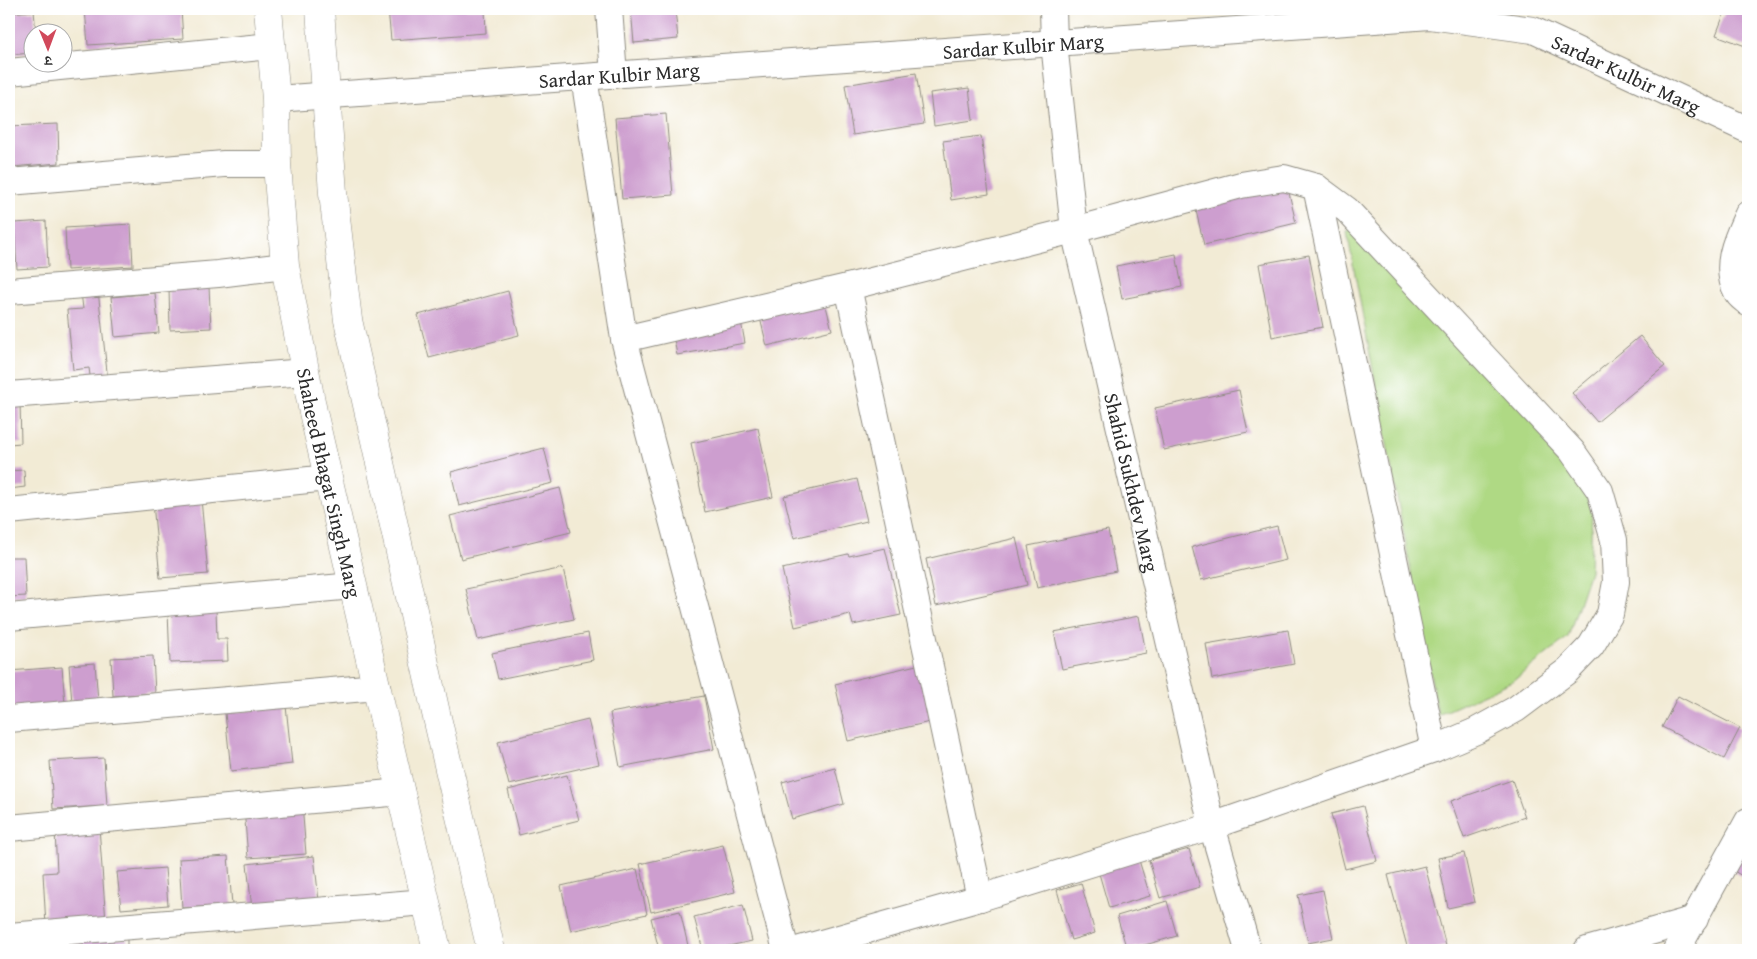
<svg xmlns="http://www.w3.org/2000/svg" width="1757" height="959" viewBox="0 0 1757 959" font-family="'Gentium Book Plus','Noto Serif Devanagari',serif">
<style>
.green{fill:#afd984;stroke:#6d8258}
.building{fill:#cd9ecf}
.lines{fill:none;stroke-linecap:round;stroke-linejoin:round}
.minor-casing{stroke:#8e8b80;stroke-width:28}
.tertiary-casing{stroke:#8e8b80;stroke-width:29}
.minor{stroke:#fff;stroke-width:26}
.tertiary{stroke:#fff;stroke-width:28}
.labels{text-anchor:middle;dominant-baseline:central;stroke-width:5;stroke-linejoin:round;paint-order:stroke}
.street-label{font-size:20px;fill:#2b2b2b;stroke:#fff}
</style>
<rect width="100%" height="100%" fill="#fff"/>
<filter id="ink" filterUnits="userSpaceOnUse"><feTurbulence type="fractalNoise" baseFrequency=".02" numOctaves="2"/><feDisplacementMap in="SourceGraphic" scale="10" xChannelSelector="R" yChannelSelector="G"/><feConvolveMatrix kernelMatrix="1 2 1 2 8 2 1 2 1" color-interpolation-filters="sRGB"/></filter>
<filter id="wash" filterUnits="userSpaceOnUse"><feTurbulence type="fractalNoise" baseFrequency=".0096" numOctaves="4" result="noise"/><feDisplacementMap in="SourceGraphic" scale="20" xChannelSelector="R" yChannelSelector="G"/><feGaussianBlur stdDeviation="1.12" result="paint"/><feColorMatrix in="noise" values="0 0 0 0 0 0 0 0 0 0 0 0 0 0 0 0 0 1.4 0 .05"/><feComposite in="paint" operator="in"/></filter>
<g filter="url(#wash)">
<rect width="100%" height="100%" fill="#f2ebd5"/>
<!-- green -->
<path class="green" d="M1361 223 1572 459 1592 510 1590 571 1568 637 1513 681 1438 715 1347 232Z"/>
<g id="blocks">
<!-- building -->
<path class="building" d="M85 9H181L183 39 88 45Z
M388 9H485L486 33 391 40Z
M631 9H675L678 39 634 43Z
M1726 9H1748V47L1716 35Z
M34 11 36 32H32V53L9 55V13Z
M916 73 924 124 853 135 845 85Z
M969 88 973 120 934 126 930 93Z
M666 114 673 195 622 199 615 118Z
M58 124 59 163 11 167 9 126Z
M981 136 989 194 951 200 943 141Z
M1286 180 1296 223 1204 245 1194 202Z
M46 221 48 267 17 269 14 223Z
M131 224 133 266 67 270 65 228Z
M1176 254 1182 287 1122 299 1116 266Z
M1309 255 1323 327 1272 337 1259 264Z
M209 287 211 328 170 330 169 288Z
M98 290 108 381 91 383 89 368 73 370 67 310 83 309 81 292Z
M508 291 519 335 429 358 418 315Z
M155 293 159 333 115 337 111 297Z
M823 294 832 330 767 346 758 310Z
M740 316 745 343 677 355 672 328Z
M1640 336 1665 366 1597 422 1572 393Z
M1239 390 1248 432 1164 450 1155 408Z
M20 402 21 443 9 444V403Z
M758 428 773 497 705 512 691 443Z
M544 448 553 483 459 506 451 472Z
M24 470 25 487 9 489V471Z
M857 479 867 521 794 538 784 496Z
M560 488 571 532 461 559 450 516Z
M201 499 208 574 160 578 153 503Z
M1277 526 1286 560 1201 580 1192 547Z
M1108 530 1116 571 1037 588 1028 546Z
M1016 538 1027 585 936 606 926 559Z
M885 548 901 615 853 625 850 614 795 627 782 569 848 554 849 556Z
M9 557H24L26 596 9 597Z
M563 568 574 619 478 640 466 589Z
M216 609 217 639H227L228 661 170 663 168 611Z
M1139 616 1146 653 1062 669 1054 632Z
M1288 630 1294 664 1212 679 1206 644Z
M588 633 593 660 498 679 492 653Z
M153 656 155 693 113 696 111 658Z
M95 663 98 701 72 703 69 665Z
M921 664 934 721 848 741 835 684Z
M62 667 65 704 9 708V671Z
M704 696 714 749 620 767 610 713Z
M1678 696 1740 728 1724 759 1662 727Z
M286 706 292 764 231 771 225 713Z
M588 720 599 764 509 785 498 742Z
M104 758 107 806 53 809 50 761Z
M835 768 844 804 792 819 782 782Z
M567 775 579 820 519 835 508 790Z
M1512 780 1525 817 1464 838 1451 801Z
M302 804 306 854 248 858 244 808Z
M1363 806 1377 861 1345 869 1331 814Z
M99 827 106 922 46 926 43 873 57 872 55 831Z
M1748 835V880L1728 867Z
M723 845 735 892 651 912 640 864Z
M1189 849 1200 887 1160 898 1149 860Z
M9 853H10L12 894H9Z
M1464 853 1475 902 1448 908 1438 858Z
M228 856 232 905 182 908 179 859Z
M314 856 319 901 252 909 247 864Z
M1138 857 1150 896 1109 908 1098 870Z
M1425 866 1446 946 1430 950H1408L1388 875Z
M165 868 168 905 121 909 117 872Z
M637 869 647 914 571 931 561 886Z
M1081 883 1095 933 1071 940 1057 890Z
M1323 890 1333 938 1308 943 1298 895Z
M1167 901 1177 936 1127 950 1117 916Z
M743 905 752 941 710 950H703L694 917Z
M680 911 689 950H659L651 918Z
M127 938V950H70V941Z
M56 943 57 950H9V947Z"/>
</g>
</g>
<g filter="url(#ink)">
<use href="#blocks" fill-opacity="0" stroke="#8e8b80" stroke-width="1"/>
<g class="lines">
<defs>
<g id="minor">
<path d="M609 9 614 75"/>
<path id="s1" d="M1053 9 1054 43 1074 230 1212 826 1248 950"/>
<path d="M9 72 271 46"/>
<path d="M584 77 624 339 786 950"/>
<path id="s2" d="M276 99 1430 16 1533 30 1748 130"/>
<path d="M9 182 224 164H277"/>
<path d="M1316 187 1434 749"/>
<path d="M1748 214C1737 238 1723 266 1737 292 1739 297 1745 300 1748 303"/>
<path d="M848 287 980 898"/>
<path d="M9 291 218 274 285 266"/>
<path d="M624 339 848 287 1074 230 1241 185 1284 178 1316 187 1347 210 1572 451 1600 491 1614 540 1616 582 1610 614 1591 646 1567 671 1516 709 1476 731 1434 749 1212 826 980 898 797 950"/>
<path d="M9 395 305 372"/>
<path d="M9 511 328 478"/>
<path d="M9 617 353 586"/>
<path d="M9 719 377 687"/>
<path d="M9 828 401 792"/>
<path d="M9 936 426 902"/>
<path d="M1587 950 1695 919"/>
<path d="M1677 950 1748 821"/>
</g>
<g id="tertiary">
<path id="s3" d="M268 9 276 99 277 164 285 266 313 412 437 950"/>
<path d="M320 9 333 193 348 320 436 713 491 950"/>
</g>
</defs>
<!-- minor casing -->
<use href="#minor" class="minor-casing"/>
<!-- tertiary casing -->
<use href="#tertiary" class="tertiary-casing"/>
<!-- minor -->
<use href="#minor" class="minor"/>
<!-- tertiary -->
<use href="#tertiary" class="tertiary"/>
</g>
</g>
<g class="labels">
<!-- street labels -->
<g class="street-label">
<text stroke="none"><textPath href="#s2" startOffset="749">Sardar Kulbir Marg</textPath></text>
<text stroke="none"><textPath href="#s2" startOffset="344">Sardar Kulbir Marg</textPath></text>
<text stroke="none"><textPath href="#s2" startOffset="1364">Sardar Kulbir Marg</textPath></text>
<text stroke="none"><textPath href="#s3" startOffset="479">Shaheed Bhagat Singh Marg</textPath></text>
<text stroke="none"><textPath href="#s1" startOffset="481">Shahid Sukhdev Marg</textPath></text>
</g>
</g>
<!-- margin -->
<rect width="1757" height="959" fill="none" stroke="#fff" stroke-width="30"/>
<!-- north arrow -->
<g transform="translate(48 48) rotate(179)"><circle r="24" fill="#ffffff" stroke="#aaaaaa"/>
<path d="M0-4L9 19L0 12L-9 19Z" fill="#d1495b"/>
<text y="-8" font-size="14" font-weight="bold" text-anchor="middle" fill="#2b2b2b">उ</text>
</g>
</svg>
